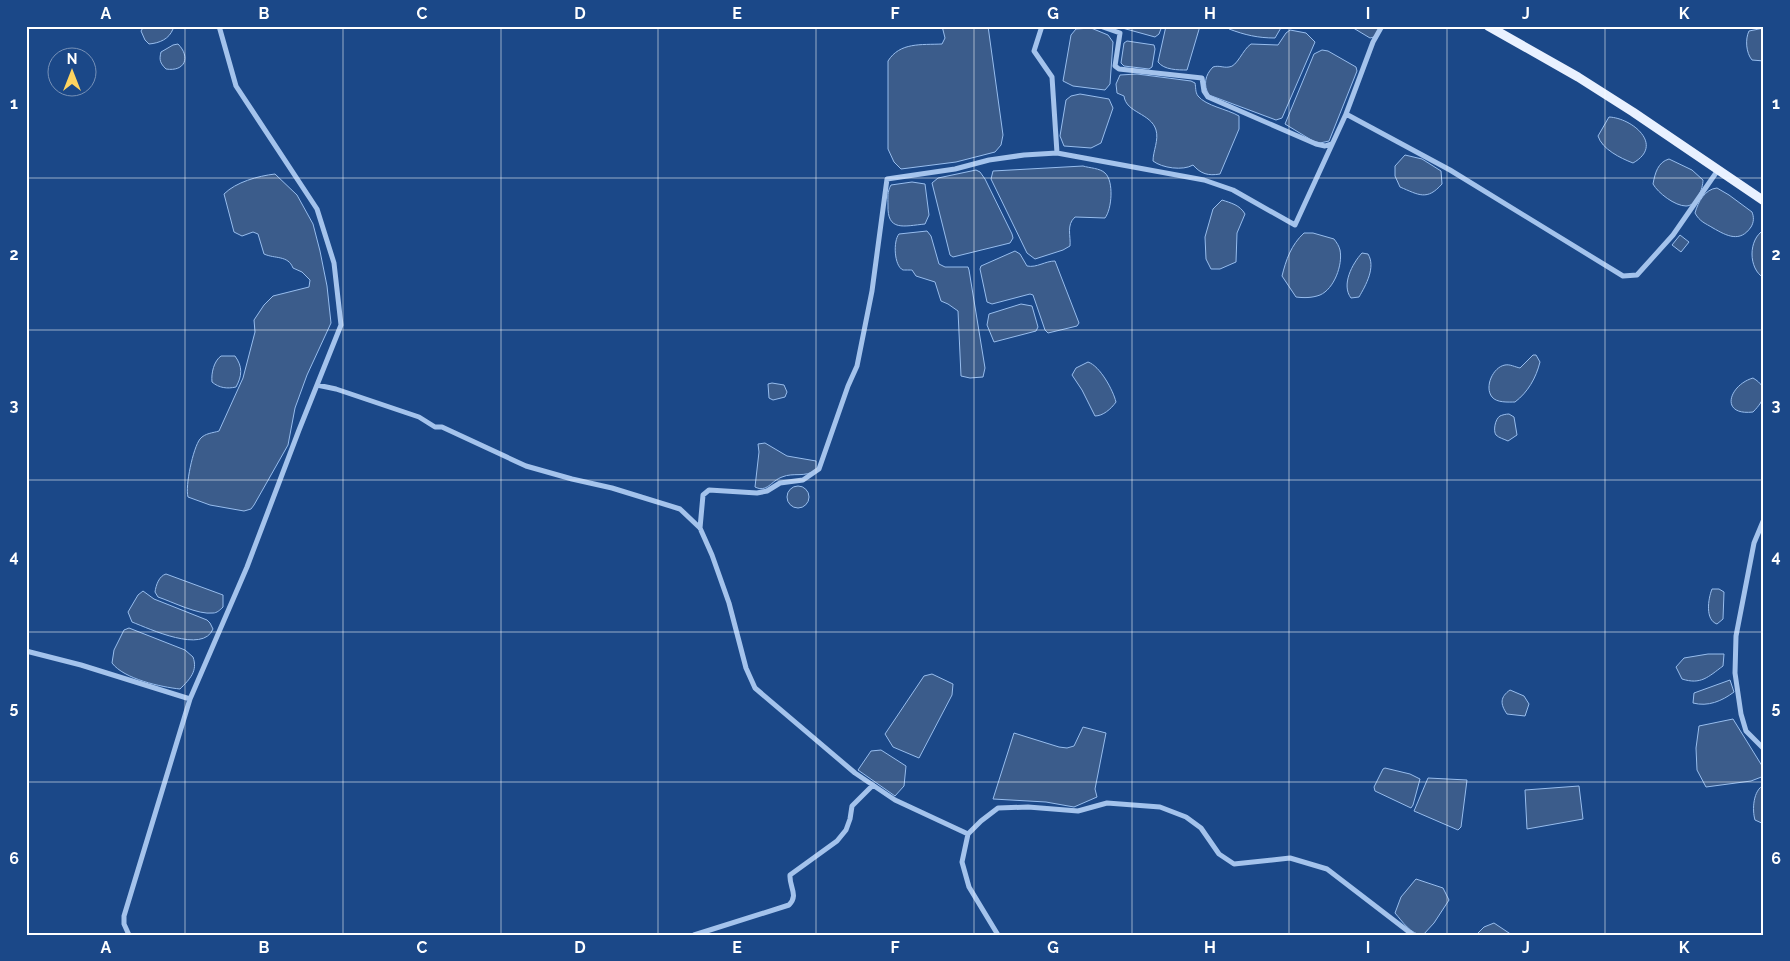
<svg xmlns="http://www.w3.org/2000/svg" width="1790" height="961" viewBox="0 0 1790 961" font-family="Raleway,sans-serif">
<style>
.water{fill:#3b5c8b;stroke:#97bdee}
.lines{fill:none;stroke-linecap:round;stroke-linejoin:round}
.minor{stroke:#a4c3ec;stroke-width:5}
.primary{stroke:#e9f1ff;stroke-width:9}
.grid{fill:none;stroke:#fff;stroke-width:1;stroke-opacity:0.55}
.neatline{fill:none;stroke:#fff;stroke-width:2}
.grid-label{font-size:16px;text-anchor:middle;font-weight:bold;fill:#fff}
</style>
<rect width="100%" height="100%" fill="#1b4888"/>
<!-- water -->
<path class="water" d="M144 26H172L173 29C169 39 160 43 149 44L145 40 141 31Z
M942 26H988L1003 135 1001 145 995 152 956 162 901 169 894 162 888 149V61C900 42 921 45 942 44L945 38Z
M1115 26H1162L1159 34 1155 37Z
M1166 26H1200L1187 70C1178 70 1164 70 1158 62Z
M1228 26H1282L1275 38C1258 38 1245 35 1229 29Z
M1350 26H1381L1374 37 1370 38Z
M1091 28 1108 35 1113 42 1110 84 1105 90 1073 86 1063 81 1071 35 1076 29Z
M1764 28V61L1752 60C1746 53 1745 39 1749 31Z
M1290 30 1306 33 1315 42 1282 118 1276 120 1209 95C1203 85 1205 75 1213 67 1219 65 1223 68 1229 67 1237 67 1243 49 1251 44L1278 45 1286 33Z
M1127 41 1154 45 1155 49 1152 67 1149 69 1124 66 1121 63 1124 43Z
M178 44C191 57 185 72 166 69 160 63 159 60 161 52L173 45Z
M1322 50 1328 51 1356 67 1357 71 1329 141 1320 143 1313 141 1285 124 1314 54Z
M1137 74 1191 81 1195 83C1196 87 1195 92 1198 96 1206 106 1227 109 1239 116V129L1220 174C1208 176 1201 174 1193 165 1183 171 1162 168 1153 161 1153 151 1159 140 1156 130 1151 113 1126 113 1124 96L1117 93 1116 84 1120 75Z
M1080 94 1109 99 1113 108 1101 143 1091 148 1064 146 1060 136 1066 100 1071 96Z
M1609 117C1632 118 1665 145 1633 163 1620 158 1602 149 1598 136Z
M1405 155 1422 159 1441 171 1442 184C1427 201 1419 195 1400 187L1395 176V166Z
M1669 159 1692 170 1703 180C1703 188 1697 206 1686 206 1675 206 1658 193 1653 184 1655 173 1658 162 1669 159Z
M1083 166C1089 168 1100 168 1105 173 1114 181 1112 209 1105 218L1075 217C1066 225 1071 236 1070 246L1063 250 1035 259 1027 253 991 179 993 171Z
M976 170 980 172 985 179 1012 234 1013 238 1010 243 953 257 950 255 932 183 938 178Z
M275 174 297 195 313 224 320 251 327 286 331 323 307 375 295 408 288 445 254 505 251 509 244 511 210 505 188 497C185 486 193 448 200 439 205 433 213 433 219 431L243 378 255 332 254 320 264 305 273 296 309 287 310 280 302 272 293 268C288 255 275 259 264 254L258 234 253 232 242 236 234 232 224 194C236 182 258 176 275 174Z
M912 182 925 184 929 215 925 224C904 226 887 232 888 205 888 197 887 192 891 185Z
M1717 188 1729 195 1752 212C1754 217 1754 222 1751 227 1740 243 1727 236 1713 228 1705 223 1700 222 1695 213 1698 202 1705 189 1717 188Z
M1222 200C1231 203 1240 205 1245 214L1237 233 1236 262 1220 269H1211L1206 259 1205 237 1213 209Z
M1764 230V278C1748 269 1748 239 1764 230Z
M927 231 931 236 939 264 945 267H968L969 270 985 368 983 377 970 378 961 376 958 311 948 304 941 301 935 282 916 276 912 270C911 270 904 270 903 270 894 266 893 241 899 234Z
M1304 233H1313L1334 239C1337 243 1339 246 1340 250 1343 265 1334 289 1320 295 1312 298 1304 298 1296 297L1282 276C1286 260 1291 245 1304 233Z
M1680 235 1689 242 1681 252 1672 245Z
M1015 251 1020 254 1027 266C1037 268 1045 261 1055 261L1079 323 1077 326 1048 333 1045 330 1033 295 1030 294 992 304 987 302 980 269 981 266Z
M1362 253 1368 254C1376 267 1366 285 1359 297L1351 298C1341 285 1352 264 1362 253Z
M1021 304 1032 306 1038 327 1036 331 994 342 987 325 989 314Z
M1533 355H1536L1540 362C1536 378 1528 392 1515 402 1508 402 1497 403 1492 397 1484 387 1493 367 1505 365 1510 364 1515 367 1520 368Z
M221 356H235C243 367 242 376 236 387 227 389 219 388 212 382 211 373 214 361 221 356Z
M1088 362C1100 366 1113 390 1116 402 1111 409 1103 416 1095 416L1082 390 1072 375 1076 368Z
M1753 378C1770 388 1765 400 1753 412 1719 416 1729 385 1753 378Z
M772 383 784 385 787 392 785 397 773 400 769 398 768 384Z
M1509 414 1514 417 1517 435 1508 441C1504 439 1499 438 1496 435 1493 431 1495 419 1500 416 1502 415 1506 414 1509 414Z
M765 443 787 456 816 461V470C804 478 794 472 782 477 771 481 767 493 755 487L759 452 758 444Z
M787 497a11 11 0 1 1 22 0a11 11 0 1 1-22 0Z
M166 574 223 595V607C220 610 217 613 213 613 198 615 173 602 158 597L155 592C156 585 159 576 166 574Z
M1712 589H1719L1724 592 1723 619 1717 624C1705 620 1708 599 1712 589Z
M143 591 154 599 207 620 210 623 213 629C203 654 150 629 132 622L128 612 138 595Z
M129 628 185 650 193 657C198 671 190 679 180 689 161 687 124 679 112 663L114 650 124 630Z
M1708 654H1724L1723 666C1708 677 1701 685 1682 679L1676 667 1684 658Z
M932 674 953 684 952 695 919 758 893 747 885 734 924 676Z
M1730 680 1734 692C1722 701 1708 707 1693 703L1694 693Z
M1510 690 1524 696 1529 704 1525 716 1507 714C1500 704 1500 697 1510 690Z
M1733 719 1764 769V776L1751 781 1706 787 1697 770 1696 748 1699 726Z
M1083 727 1106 733 1095 789 1097 797 1074 807 1046 802 993 799 1014 733 1059 747 1067 748 1074 746Z
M881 750 906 766 904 786 895 796 858 770 871 751Z
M1385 768 1410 774 1420 779 1413 805 1411 808 1375 791 1374 787 1383 769Z
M1428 778 1467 780 1461 827 1458 830 1414 811Z
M1764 785V824L1755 820C1752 810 1753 790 1764 785Z
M1579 786 1583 819 1527 829 1525 790Z
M1416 879 1443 888 1449 900 1434 923 1423 935C1411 935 1402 921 1395 913L1401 897Z
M1494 923 1512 935H1476L1484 927Z"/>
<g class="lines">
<!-- minor -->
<path class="minor" d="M1042 26 1034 51 1052 77 1057 153 1204 180 1233 190 1295 225 1346 114
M1100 26 1120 33 1115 66 1119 69 1202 78 1204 91 1208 97 1316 144 1325 146 1331 144
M1382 26 1373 42 1346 114 1450 170 1623 276 1637 275 1673 235 1718 170
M317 385 336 389 419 417 435 427H442L526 466 572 479 612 488 680 509 700 528 712 555 729 603 746 668 755 688 855 773 895 800 968 834 981 821 998 808 1028 807 1078 811 1107 803 1160 807 1186 817 1201 828 1219 854 1234 864 1290 858 1327 869 1413 935
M1764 519 1754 543 1736 636 1735 673 1741 714 1746 731 1764 749
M700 528 703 495 709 490 757 493 767 491 780 483 803 480 819 469 848 386 857 366 872 291 887 179 955 169 989 160 1024 155 1057 153
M26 651 81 665 190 699
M968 834 962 862 969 887 998 935
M129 935 124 924V916L190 699 247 567 299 430 341 325 334 263 317 209 236 86 219 26
M694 935 789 905C799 895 789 887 790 875L837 841 846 830 850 819 852 806 873 785"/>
<!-- primary -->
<path class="primary" d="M1488 26 1578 77 1633 112 1764 201"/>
</g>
<!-- grid -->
<path class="grid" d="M185 26V935M343 26V935M501 26V935M658 26V935M816 26V935M974 26V935M1132 26V935M1289 26V935M1447 26V935M1605 26V935M26 178H1764M26 330H1764M26 480H1764M26 632H1764M26 782H1764"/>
<!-- border -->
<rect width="1790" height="961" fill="none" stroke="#1b4888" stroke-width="55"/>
<!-- north arrow -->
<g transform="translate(72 72)"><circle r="24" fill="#1b4888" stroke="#7691b8"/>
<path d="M0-4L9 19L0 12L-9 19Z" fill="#fed460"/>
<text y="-8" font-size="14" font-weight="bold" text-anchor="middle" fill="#ffffff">N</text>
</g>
<rect x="28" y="28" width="1734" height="906" class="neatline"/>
<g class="grid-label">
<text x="106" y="19">A</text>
<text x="264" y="19">B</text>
<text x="422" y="19">C</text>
<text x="580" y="19">D</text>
<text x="737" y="19">E</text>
<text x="895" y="19">F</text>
<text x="1053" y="19">G</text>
<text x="1210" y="19">H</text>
<text x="1368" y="19">I</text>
<text x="1526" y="19">J</text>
<text x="1684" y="19">K</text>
<text x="14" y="109">1</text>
<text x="1776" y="109">1</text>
<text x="14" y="260">2</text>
<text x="1776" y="260">2</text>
<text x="14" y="411">3</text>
<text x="1776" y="411">3</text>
<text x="14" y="562">4</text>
<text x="1776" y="562">4</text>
<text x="14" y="713">5</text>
<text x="1776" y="713">5</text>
<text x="14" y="864">6</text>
<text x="1776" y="864">6</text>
<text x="106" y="953">A</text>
<text x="264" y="953">B</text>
<text x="422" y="953">C</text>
<text x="580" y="953">D</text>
<text x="737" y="953">E</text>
<text x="895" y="953">F</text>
<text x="1053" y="953">G</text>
<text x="1210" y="953">H</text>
<text x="1368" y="953">I</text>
<text x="1526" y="953">J</text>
<text x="1684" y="953">K</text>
</g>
</svg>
